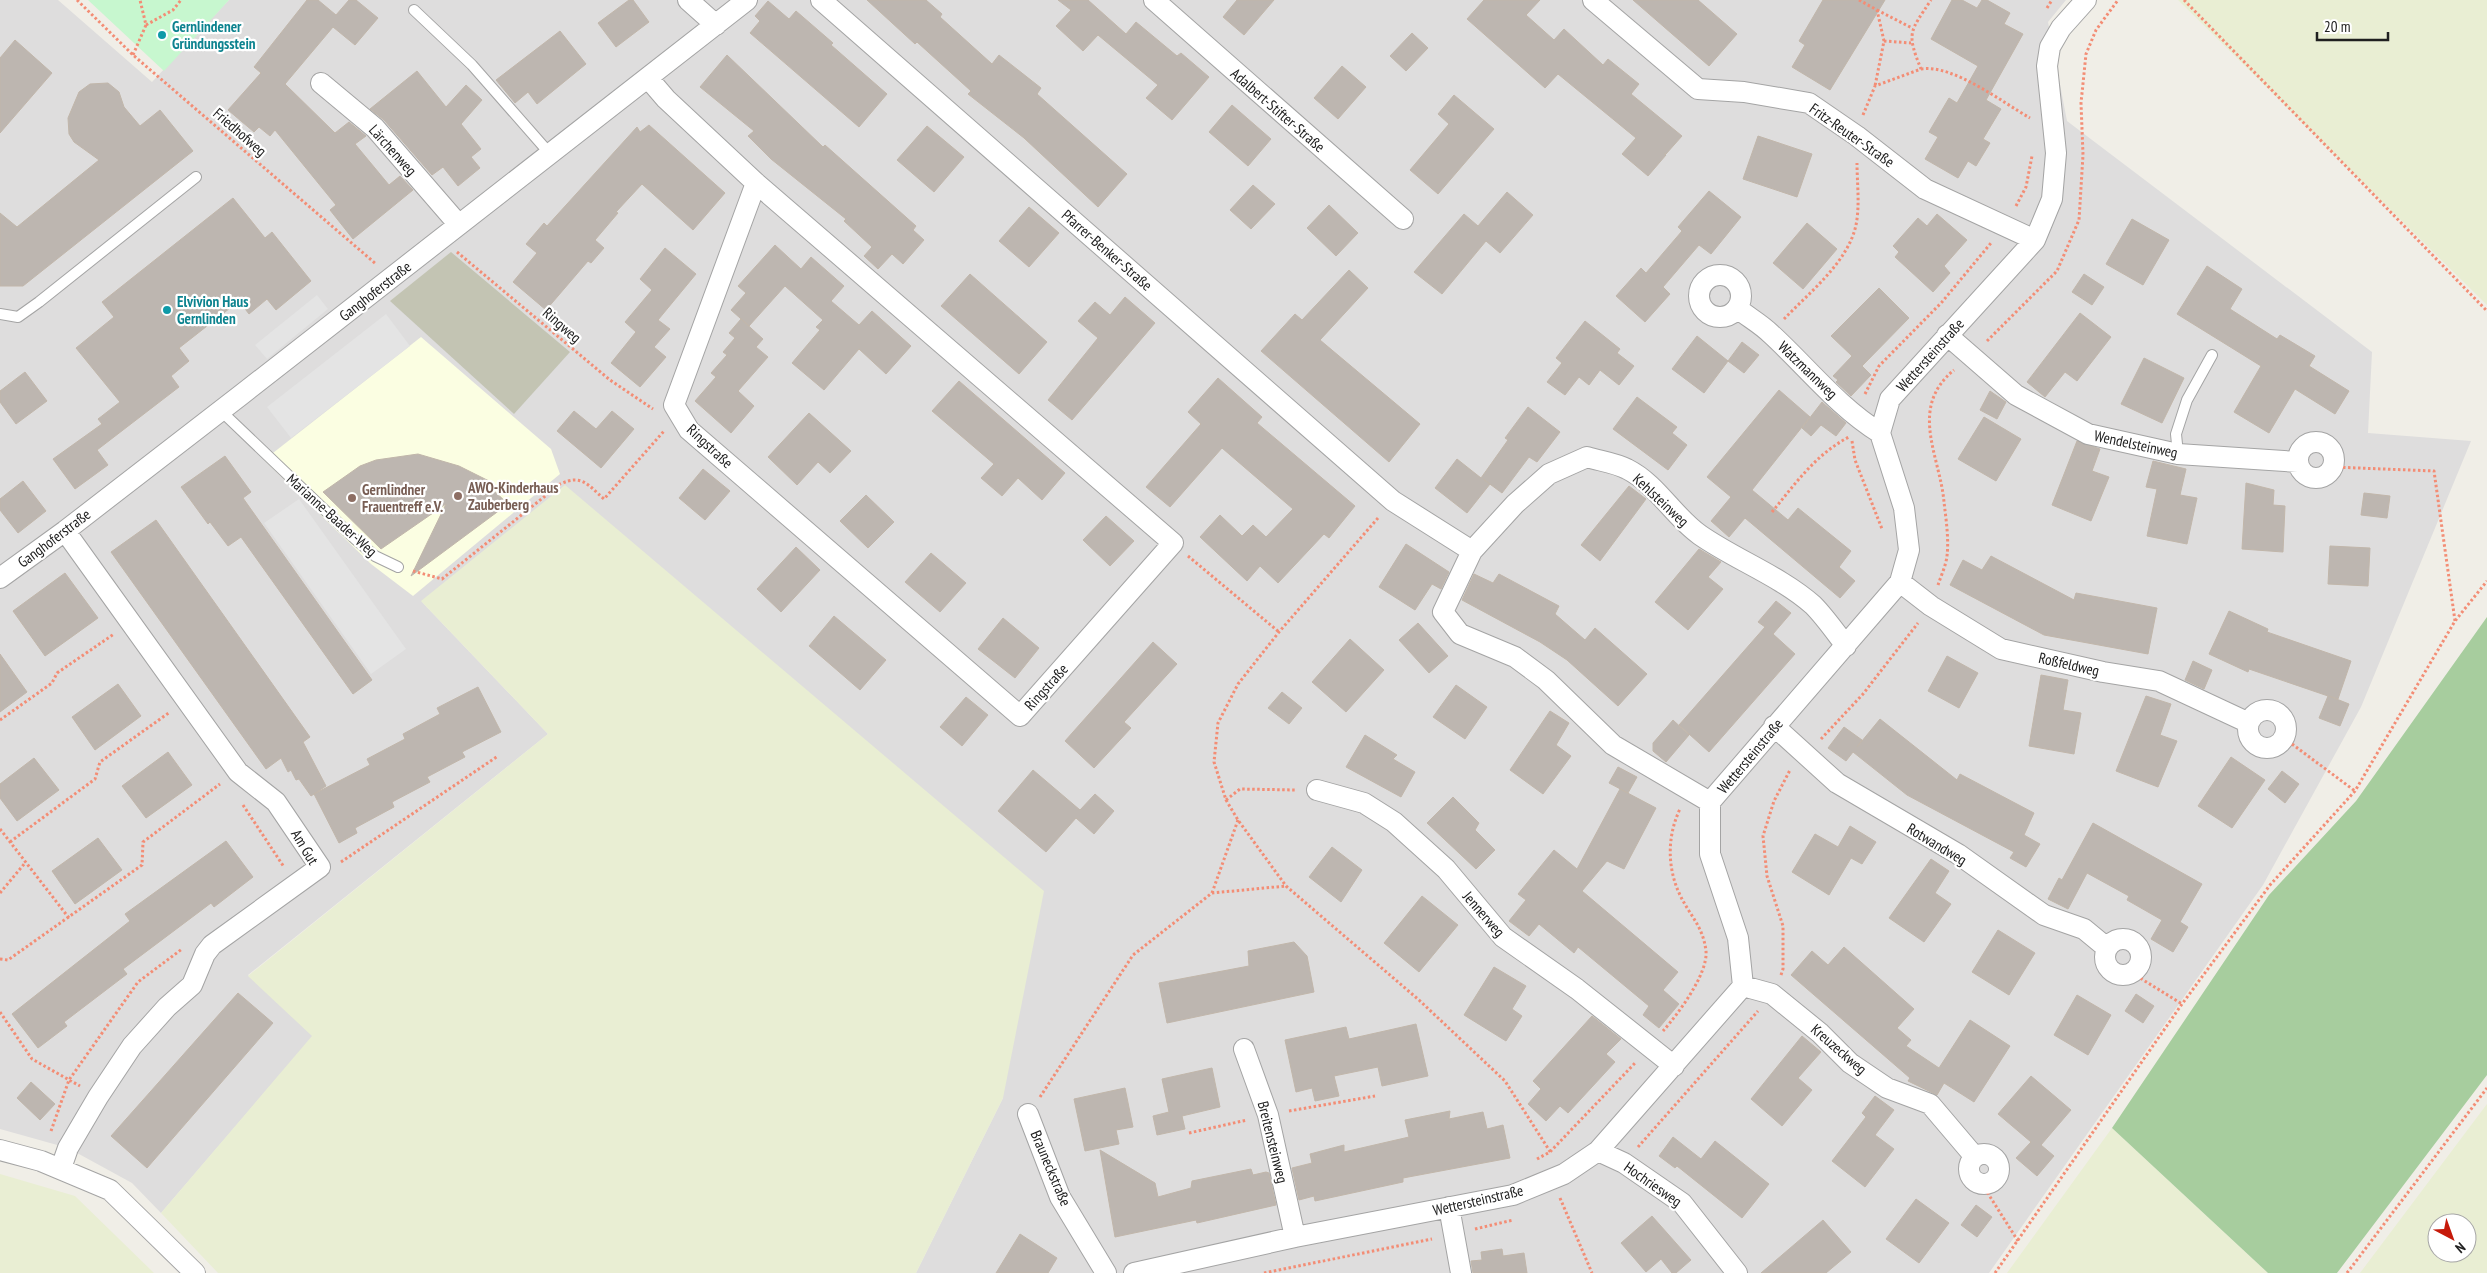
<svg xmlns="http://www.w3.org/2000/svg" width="2487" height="1273" viewBox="0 0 2487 1273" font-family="'PT Sans Narrow',sans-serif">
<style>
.residential{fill:#dedddd}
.education{fill:#fbfee2}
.construction{fill:#c3c4b3}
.farmland{fill:#e9eed3;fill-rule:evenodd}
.forest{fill:#a7cd9e}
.park{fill:#c7f7cf}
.parking{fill:#e4e4e4}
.building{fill:#bdb6b0;stroke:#c1b6aa}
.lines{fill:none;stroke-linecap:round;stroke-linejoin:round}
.service-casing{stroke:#a4a4a4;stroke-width:12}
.minor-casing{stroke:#a4a4a4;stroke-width:22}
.path{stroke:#f38d75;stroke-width:3;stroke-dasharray:2.5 2.5;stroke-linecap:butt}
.service{stroke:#fff;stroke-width:10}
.minor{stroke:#fff;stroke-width:20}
.culture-dot{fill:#0f9aa8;stroke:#fff;stroke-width:2}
.education-dot{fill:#8d6e63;stroke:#fff;stroke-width:2}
.labels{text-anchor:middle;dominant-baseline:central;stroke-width:4.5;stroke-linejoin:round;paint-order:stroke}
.culture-label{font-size:15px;font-weight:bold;fill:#0d838f;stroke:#fff;text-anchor:start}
.street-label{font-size:15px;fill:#202020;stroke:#fff}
.education-label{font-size:15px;font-weight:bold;fill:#785e54;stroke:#fff;text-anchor:start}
</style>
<rect width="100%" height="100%" fill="#f0eee7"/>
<!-- residential -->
<path class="residential" d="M0 0H58L152 82 229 0H2066L2048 22 2067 121 2372 352 2368 433 2471 441 2361 707 2263 885 1989 1273H916L1003 1098 421 601 548 734 248 975 313 1036 161 1213 132 1183 68 1148 0 1129Z"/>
<!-- education -->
<path class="education" d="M421 337 551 449 560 474 413 596 371 564 264 460Z"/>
<!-- construction -->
<path class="construction" d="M451 252 570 352 514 414 390 301Z"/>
<!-- farmland -->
<path class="farmland" d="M2178 0H2487V305Z
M565 485 1044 891 1003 1098 916 1273H218L161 1213 312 1036 248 976 548 734 421 601Z
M2487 1104V1273H2360ZM2437 1223H2467V1253H2437Z
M2112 1128 2268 1273H2007Z
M0 1174 75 1196 154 1273H0Z"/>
<!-- forest -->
<path class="forest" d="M2487 617V1075L2337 1273H2268L2112 1128 2269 895 2356 801Z"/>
<!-- park -->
<path class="park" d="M88 0H229L164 71Z"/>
<!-- parking -->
<path class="parking" d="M317 295 328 309 267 359 255 345Z
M386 314 410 346 291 438 267 407Z
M299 499 406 649 371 674 264 523Z"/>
<!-- building -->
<path class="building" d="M307 0H318L336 15 349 0H356L378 18 355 45 333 27 285 84 335 133 349 122 366 136 355 144 389 185 400 176 413 190 353 239 330 210 336 205 275 130 270 136 259 127 254 132 228 110 261 73 254 67Z
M629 0H633L649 22 616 47 598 23Z
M867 0H926L942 14 940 17 992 64 999 55 1041 88 1037 94 1127 174 1098 207 1024 138 968 94 971 91 917 42 915 44Z
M1058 0H1088L1126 34 1136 22 1177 56 1181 53 1209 77 1172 120 1146 98 1158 85 1098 35 1083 51 1056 26 1071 10Z
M1237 0H1274L1244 35 1223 17Z
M1484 0H1540L1526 15 1554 40 1564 29 1603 65 1608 59 1639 84 1631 94 1682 136 1666 154 1664 153 1666 155 1648 176 1622 154 1636 138 1558 74 1545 88 1467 19Z
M1633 0H1698L1737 34 1709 66Z
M1823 0H1885L1830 90 1792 67 1805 45 1799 41Z
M1952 0H1962L1977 8 1982 0H1987L2010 13 2004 24 2023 34 1986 100 2001 109 1983 139 1990 143 1976 166 1968 161 1958 178 1925 159 1938 137 1929 132 1949 98 1957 103 1978 66 1931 39Z
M768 1 789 19 796 11 833 43 831 45 887 94 859 127 750 33 760 21 755 16Z
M560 31 586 64 537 104 528 92 515 103 496 80Z
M1412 33 1428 48 1406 71 1390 56Z
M15 40 52 73 0 133V58Z
M727 55 823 147 825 145 916 226 913 230 924 240 903 264 892 254 878 269 864 256 872 247 844 221 846 219 771 159 748 136 754 131 700 87Z
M1342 66 1366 87 1338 119 1314 98Z
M417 71 446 107 466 85 482 100 461 124 481 149 471 157 480 168 458 186 443 167 432 175 384 120 370 109Z
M108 83 119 92 124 107 140 126 160 110 193 151 23 286H0V213L17 227 99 160 74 142 69 134 68 118 79 92 90 84Z
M1454 95 1494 129 1438 194 1410 170 1449 124 1438 114Z
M1232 105 1271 139 1248 166 1209 132Z
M649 125 725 193 693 230 642 184 616 212 618 213 595 240 604 248 591 263 588 261 546 310 513 282 537 253 526 244 544 223 547 226 637 127 640 132Z
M927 126 964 157 934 192 897 160Z
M1758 136 1812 154 1797 197 1743 179Z
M1253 185 1275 204 1251 229 1230 210Z
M1709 191 1741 217 1711 254 1699 245 1663 287 1670 294 1645 322 1616 296 1641 268 1646 273 1682 231 1678 227Z
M1507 192 1533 215 1500 253 1486 241 1442 294 1414 272 1464 214 1478 226Z
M233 198 265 238 272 232 311 281 276 310 267 299 249 314 239 301 179 348 189 361 171 376 179 387 97 450 108 465 75 489 53 459 102 424 98 419 120 402 76 348 114 317 102 302Z
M1329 205 1358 233 1336 256 1307 228Z
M1029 207 1059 233 1029 267 999 241Z
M1937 214 1967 240 1944 266 1950 273 1933 292 1895 257 1899 252 1893 246 1918 218 1927 226Z
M2132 219 2169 240 2143 285 2106 264Z
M1807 223 1837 249 1803 289 1773 263Z
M775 245 801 269 811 257 844 286 831 301 859 325 872 311 911 346 886 374 859 349 824 390 792 363 820 330 816 327 823 320 785 286 749 326 731 310 746 293 738 286Z
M665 248 696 274 658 320 670 329 654 347 666 357 640 387 611 363 636 332 625 322 652 290 640 279Z
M2207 266 2242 289 2230 309 2277 339 2280 335 2315 356 2309 366 2349 391 2335 414 2295 389 2269 433 2234 412 2261 366 2177 314Z
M1349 270 1368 288 1320 340 1420 424 1389 462 1261 351 1295 314 1302 320Z
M970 274 1047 342 1019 374 941 306Z
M2084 274 2104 287 2092 305 2072 292Z
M1879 288 1909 318 1862 366 1871 375 1851 396 1836 382 1838 380 1833 376 1852 356 1831 336Z
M1125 297 1155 323 1072 420 1048 400 1098 338 1078 321 1095 302 1110 315Z
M2080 313 2111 337 2077 381 2065 372 2045 397 2027 382Z
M741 319 763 339 756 347 768 357 738 391 754 406 731 433 695 401 716 377 711 373 727 355 723 352 735 338 729 333Z
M1585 321 1620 349 1617 353 1634 366 1619 385 1600 370 1589 385 1579 377 1565 395 1547 382 1562 363 1556 358Z
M1697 336 1728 361 1704 393 1672 369Z
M1742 342 1759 355 1744 373 1728 361Z
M2144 358 2184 378 2162 423 2121 404Z
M25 372 47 401 16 424 0 402V391Z
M1218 378 1262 417 1257 423 1355 506 1329 538 1324 534 1278 583 1260 566 1247 581 1200 537 1220 515 1242 536 1253 525 1266 537 1293 509 1222 448 1170 507 1146 487 1201 424 1188 412Z
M959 381 1065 473 1042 500 1018 478 1002 496 981 478 994 464 932 411Z
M1779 390 1810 417 1752 490 1788 520 1798 508 1851 551 1839 567 1855 581 1840 598 1745 518 1729 537 1711 521 1731 497 1707 477Z
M1990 391 2006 402 1997 419 1980 410Z
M1637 397 1677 427 1672 433 1687 445 1668 470 1613 429Z
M1822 402 1846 423 1836 436 1821 425 1811 436 1802 428Z
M1528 407 1560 432 1537 462 1529 457 1502 493 1483 479 1490 484 1467 513 1435 488 1457 459 1481 478 1508 440 1505 438Z
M574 411 596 429 612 411 634 429 601 468 557 431Z
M809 413 851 451 830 473 818 462 797 485 768 457Z
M1984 417 2021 439 1996 481 1958 459Z
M2077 441 2100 449 2092 471 2109 477 2091 521 2052 505Z
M418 454 459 466 491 482 488 485 508 504 411 576 446 504 381 549 323 492 360 466 376 460Z
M225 456 251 492 243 498 372 680 353 694 241 537 228 546 210 522 208 524 181 487Z
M2153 461 2186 469 2180 495 2197 498 2187 544 2147 536 2157 489 2146 487Z
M703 469 730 491 705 520 679 498Z
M23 481 46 511 18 533 0 510V499Z
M2246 483 2274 490 2273 505 2285 506 2283 552 2242 549Z
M1629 486 1646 499 1600 561 1581 545Z
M2364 493 2390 496 2387 518 2361 515Z
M866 495 894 522 868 548 840 521Z
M1106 516 1134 541 1110 566 1083 540Z
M156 520 310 737 303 742 326 786 311 796 299 779 296 780 291 770 288 772 281 758 266 769 111 552Z
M1406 544 1449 572 1441 589 1432 584 1415 610 1379 587Z
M2330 546 2370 548 2368 586 2328 584Z
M796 547 820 570 781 612 757 589Z
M1699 549 1721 562 1708 577 1723 589 1688 630 1655 602Z
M931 553 966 583 940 612 905 582Z
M1991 556 2074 600 2076 593 2157 608 2148 654 2044 635 1950 585 1963 560 1982 570Z
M65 573 98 618 45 656 13 611Z
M1474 574 1493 583 1499 574 1559 606 1555 614 1585 640 1595 628 1647 674 1618 706 1567 660 1540 642 1462 600Z
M1776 601 1791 613 1773 634 1795 654 1709 752 1679 725 1765 627 1758 622Z
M2229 611 2268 629 2267 632 2351 661 2338 699 2329 696 2349 704 2340 726 2319 718 2328 696 2249 669 2248 672 2209 654Z
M834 616 886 660 860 690 809 646Z
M1003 618 1039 648 1015 678 978 649Z
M1418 623 1448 656 1429 673 1399 640Z
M1350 639 1384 670 1346 712 1312 682Z
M1153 642 1177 664 1124 722 1131 728 1094 768 1065 741Z
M0 654 27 692 0 712Z
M1947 656 1978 673 1959 708 1928 691Z
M2193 661 2212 670 2204 689 2185 680Z
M2041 675 2068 680 2063 710 2081 713 2074 754 2029 746Z
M118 684 141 716 95 750 72 717Z
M1456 685 1487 707 1465 739 1433 717Z
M478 687 501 732 462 752 465 757 427 777 430 782 392 802 394 807 355 828 357 833 339 843 314 794 370 765 367 759 405 739 403 734 440 714 437 708Z
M1282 692 1302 708 1289 724 1268 708Z
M2146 696 2171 704 2160 735 2177 741 2158 787 2116 771Z
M966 697 988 715 962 746 940 727Z
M1550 711 1569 723 1556 745 1571 756 1543 794 1510 770Z
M1880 719 1957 780 1960 774 2034 813 2024 835 2040 844 2026 867 2010 858 2014 852 1907 795 1853 752 1846 761 1828 748 1844 727 1862 740 1857 747Z
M1673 720 1689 735 1666 762 1653 751V743Z
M1365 735 1397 755 1393 759 1415 772 1401 797 1346 767Z
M168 752 192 785 146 818 122 786Z
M2231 757 2265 780 2232 828 2198 806Z
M34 758 59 790 17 821 0 798V784Z
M1618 767 1637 777 1628 793 1609 783Z
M1033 770 1080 810 1095 794 1114 811 1094 834 1076 818 1046 852 998 811Z
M2282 771 2299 784 2285 803 2268 789Z
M1620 789 1656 808 1624 869 1607 861 1582 891 1678 972 1663 990 1679 1004 1659 1028 1643 1015 1649 1006 1578 947 1574 953 1539 924 1529 936 1509 921 1526 900 1518 894 1554 850 1577 869Z
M1453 797 1479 823 1475 830 1495 850 1476 869 1427 823Z
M2093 823 2202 884 2180 922 2188 927 2173 952 2151 939 2162 920 2127 900 2129 896 2087 873 2068 909 2048 899 2059 878 2062 880Z
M1850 826 1876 842 1862 864 1851 858 1829 895 1792 872 1815 834 1838 847Z
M98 838 122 870 75 904 52 871Z
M226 841 253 877 214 907 211 903 123 969 127 974 64 1022 67 1026 38 1048 12 1014 130 921 125 914Z
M1332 847 1362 870 1341 902 1309 877Z
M1931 859 1949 871 1935 893 1951 904 1924 942 1889 918Z
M1422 896 1458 925 1419 972 1384 943Z
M1998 930 2035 953 2009 995 1972 972Z
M1294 942 1307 956 1314 992 1167 1023 1159 983 1249 966 1248 951Z
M1844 947 1914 1009 1897 1028 1911 1040 1906 1046 1939 1068 1970 1020 2010 1046 1974 1102 1944 1083 1937 1095 1908 1081 1910 1078 1791 975 1812 951 1828 965Z
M1494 967 1526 986 1512 1009 1522 1016 1506 1041 1464 1015Z
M238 993 273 1023 147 1168 111 1136Z
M2136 994 2154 1006 2143 1023 2125 1011Z
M2077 995 2111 1015 2088 1055 2054 1035Z
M1592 1016 1621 1039 1606 1054 1615 1062 1568 1113 1560 1106 1546 1121 1528 1104 1541 1089 1533 1081Z
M1416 1024 1428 1076 1382 1086 1378 1067 1334 1076 1339 1096 1315 1101 1312 1088 1296 1092 1285 1040 1346 1027 1349 1039Z
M1802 1036 1821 1052 1798 1078 1812 1090 1782 1126 1751 1099Z
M1212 1068 1220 1107 1182 1116 1185 1129 1157 1135 1153 1116 1169 1112 1162 1079Z
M2031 1076 2071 1110 2041 1145 2054 1156 2037 1176 2016 1158 2031 1142 1998 1114Z
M31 1082 55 1104 40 1120 17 1098Z
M1125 1088 1133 1127 1116 1130 1119 1144 1085 1151 1074 1099Z
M1875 1096 1894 1110 1875 1135 1894 1149 1865 1187 1832 1161 1866 1117 1862 1113Z
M1450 1111 1449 1119 1483 1112 1487 1129 1503 1125 1510 1158 1403 1178V1182L1315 1201 1314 1196 1299 1200 1292 1168 1312 1163 1310 1154 1344 1145V1152L1409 1137 1405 1120Z
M1673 1137 1701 1159 1715 1141 1769 1184 1742 1218 1677 1166 1675 1168 1659 1156Z
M1100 1150 1155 1183 1158 1197 1191 1188 1192 1181 1251 1169 1253 1175 1266 1172 1269 1173 1276 1205 1197 1223 1196 1220 1115 1237Z
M1916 1199 1949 1223 1919 1263 1886 1239Z
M1976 1205 1992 1217 1977 1237 1961 1225Z
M1652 1216 1691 1260 1676 1273H1672L1661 1259 1646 1272 1621 1243Z
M1823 1220 1851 1252 1826 1273H1761Z
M1020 1234 1057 1258 1048 1273H996Z
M1502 1249 1503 1256 1524 1253 1527 1273H1473L1471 1261 1482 1260 1481 1252Z"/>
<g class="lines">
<defs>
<path id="service" d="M414 10 472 65 551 155
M0 314 18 317 39 302 196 177
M220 410 355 539 375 556 398 567
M2178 454 2176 434 2187 400 2212 355"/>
<path id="minor" d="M688 0 716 25
M821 0 1393 501 1472 551
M1154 0 1403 219
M1593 0 1698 89 1744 92 1809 103 1857 136 1925 189 2035 240
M648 78 666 99 756 183 1173 543 1020 716 689 430 674 405 756 183
M321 83 375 128 459 225
M1699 296a21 21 0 1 1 42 0a21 21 0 1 1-42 0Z
M1737 308C1748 317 1761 324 1771 334 1807 367 1838 407 1880 433
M1947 335 2016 395 2088 434 2178 454 2298 462
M2298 460a18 18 0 1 1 36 0a18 18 0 1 1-36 0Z
M0 578 65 531 241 395 747 0
M1900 582 1931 606 2001 649 2103 672 2159 681 2249 723
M2248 729a19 19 0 1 1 38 0a19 19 0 1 1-38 0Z
M1774 726 1837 783 1958 854 2044 915 2084 929 2107 948
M1317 790 1364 803 1394 822 1446 869 1503 937 1577 989 1674 1066
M1710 802 1613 745 1546 680 1515 657 1460 634 1443 612 1472 551 1515 504 1549 474 1587 457C1600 461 1616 463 1627 469 1657 484 1673 516 1700 535 1736 560 1780 576 1813 605 1825 617 1836 633 1846 646
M2105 957a18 18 0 1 1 36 0a18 18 0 1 1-36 0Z
M1743 986 1772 994 1820 1033 1850 1063 1887 1088 1930 1104 1975 1157
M1244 1049 1268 1115 1295 1237
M1028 1114 1060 1197 1106 1273
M0 1150 41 1161 110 1190 195 1273
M1598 1151 1624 1163 1682 1203 1737 1273
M1969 1169a15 15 0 1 1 30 0a15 15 0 1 1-30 0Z
M61 1168 68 1148 98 1097 132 1046 167 1007 192 985 205 954 212 945 320 867 276 802 238 772 65 531
M1449 1207 1461 1273
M1134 1273 1295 1237 1513 1195 1564 1174 1598 1151 1743 986 1738 938 1710 854V802L1900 582 1909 550 1904 508 1880 433 1890 399 2035 240 2052 199 2056 153 2047 66 2050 47 2061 28 2086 0"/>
</defs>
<!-- service casing -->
<use href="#service" class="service-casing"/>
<!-- minor casing -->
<use href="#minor" class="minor-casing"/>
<!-- path -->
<path class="path" d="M77 0 133 55 376 264
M1859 0 1877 10 1884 41 1875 86
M2184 0 2487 311
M2047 8 2052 0
M1877 10 1912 28
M146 25 173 10 181 0
M1884 41 1911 43
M133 55 146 25 140 0
M1921 69C1953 64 2002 102 2030 118
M1863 115 1875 86 1921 69C1906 32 1910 32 1931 0
M2016 206 2026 187 2032 156
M457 252 610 380 653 409
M1784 319C1810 292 1848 262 1856 225 1860 206 1857 182 1857 163
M1987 341 2057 271 2079 220 2083 155 2081 103 2086 54 2096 30 2118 0
M1865 394 1879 366 1942 302 1991 243
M1852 441 1855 460 1882 529
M2333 467 2434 471 2455 621
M1772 512C1795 484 1816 454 1849 437
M1378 518 1279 632 1238 684 1218 723 1214 762 1226 800 1238 820 1286 886 1419 1000 1505 1081 1551 1153
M1188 556 1279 632
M413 571 442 579 560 484C582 474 587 484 604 499L664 431
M1938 585C1941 576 1946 565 1947 556 1949 539 1946 519 1944 502 1940 456 1908 408 1954 370
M0 720 52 683 57 673 114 634
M2284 738 2355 791
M1821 739 1863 694 1918 623
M1226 800 1240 789 1296 790
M243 805 284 867
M0 829 69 918
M10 842 95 779 100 762 170 712
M341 862 498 756
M0 893 25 863
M1212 893 1238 820
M0 959 8 960 142 865 143 842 220 784
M2132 973 2182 1004
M1781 975 1783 969V926L1767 876 1763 836 1774 801 1790 770
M0 1012 32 1059 80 1086
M1663 1031C1678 1014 1708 974 1706 951 1703 926 1690 916 1680 895 1667 868 1667 836 1680 809
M1040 1097 1133 955 1212 893 1286 886
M1289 1111 1375 1096
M51 1131 69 1080 138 982 182 949
M1189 1133 1247 1120
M1638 1147 1758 1011
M1537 1159 1550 1152 1636 1062
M1982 1184 2018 1241
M1560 1198 1592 1273
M1475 1229 1513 1220
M1264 1273 1432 1239
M1995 1273 2182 1004 2270 885 2355 791 2455 621 2487 581
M2347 1273 2487 1088"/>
<!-- service -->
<use href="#service" class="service"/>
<!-- minor -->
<use href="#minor" class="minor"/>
</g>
<!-- markers -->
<g class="culture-dot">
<circle cx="162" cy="35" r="5"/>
<circle cx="167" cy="310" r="5"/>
</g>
<g class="education-dot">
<circle cx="458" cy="496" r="5"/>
<circle cx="352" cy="498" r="5"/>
</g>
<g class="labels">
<!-- culture labels -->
<g class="culture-label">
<text x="172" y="26">Gernlindener<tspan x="172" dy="17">Gründungsstein</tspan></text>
<text x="177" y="301">Elvivion Haus<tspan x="177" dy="17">Gernlinden</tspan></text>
</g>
<!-- street labels -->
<g class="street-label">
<text transform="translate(1278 110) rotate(41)">Adalbert-Stifter-Straße</text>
<text transform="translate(240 132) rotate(41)">Friedhofweg</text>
<text transform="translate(1852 135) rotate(35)">Fritz-Reuter-Straße</text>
<text transform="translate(393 150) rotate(48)">Lärchenweg</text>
<text transform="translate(1107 250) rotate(41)">Pfarrer-Benker-Straße</text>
<text transform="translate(375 291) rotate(-38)">Ganghoferstraße</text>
<text transform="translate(562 325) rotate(41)">Ringweg</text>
<text transform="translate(1930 355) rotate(-48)">Wettersteinstraße</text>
<text transform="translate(1808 370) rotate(44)">Watzmannweg</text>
<text transform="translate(2136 444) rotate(12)">Wendelsteinweg</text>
<text transform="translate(710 446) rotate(43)">Ringstraße</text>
<text transform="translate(1661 500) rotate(43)">Kehlsteinweg</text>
<text transform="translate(332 515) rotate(42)">Marianne-Baader-Weg</text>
<text transform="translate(54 538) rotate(-37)">Ganghoferstraße</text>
<text transform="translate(2069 664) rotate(13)">Roßfeldweg</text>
<text transform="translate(1046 687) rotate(-48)">Ringstraße</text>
<text transform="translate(1750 756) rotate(-50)">Wettersteinstraße</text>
<text transform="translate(1937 844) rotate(31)">Rotwandweg</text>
<text transform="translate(305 847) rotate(59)">Am Gut</text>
<text transform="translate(1484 914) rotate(49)">Jennerweg</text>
<text transform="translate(1839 1049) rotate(41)">Kreuzeckweg</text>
<text transform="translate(1273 1142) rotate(76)">Breitensteinweg</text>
<text transform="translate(1051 1168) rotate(67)">Brauneckstraße</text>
<text transform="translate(1653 1184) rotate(35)">Hochriesweg</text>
<text transform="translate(1478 1200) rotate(-13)">Wettersteinstraße</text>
</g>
<!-- education labels -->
<g class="education-label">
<text x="468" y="487">AWO-Kinderhaus<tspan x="468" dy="17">Zauberberg</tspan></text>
<text x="362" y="489">Gernlindner<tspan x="362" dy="17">Frauentreff e.V.</tspan></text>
</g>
</g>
<!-- north arrow -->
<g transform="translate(2452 1238) rotate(139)"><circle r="24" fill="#ffffff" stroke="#a6a6a6"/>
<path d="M0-4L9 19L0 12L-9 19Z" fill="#c61a0a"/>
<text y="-8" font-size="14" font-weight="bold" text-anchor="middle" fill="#202020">N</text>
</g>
<!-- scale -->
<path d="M2317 32v8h71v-8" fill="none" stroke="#202020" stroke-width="2.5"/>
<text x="2324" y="32" font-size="15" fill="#202020" stroke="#ffffff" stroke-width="4" paint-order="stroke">20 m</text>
</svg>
